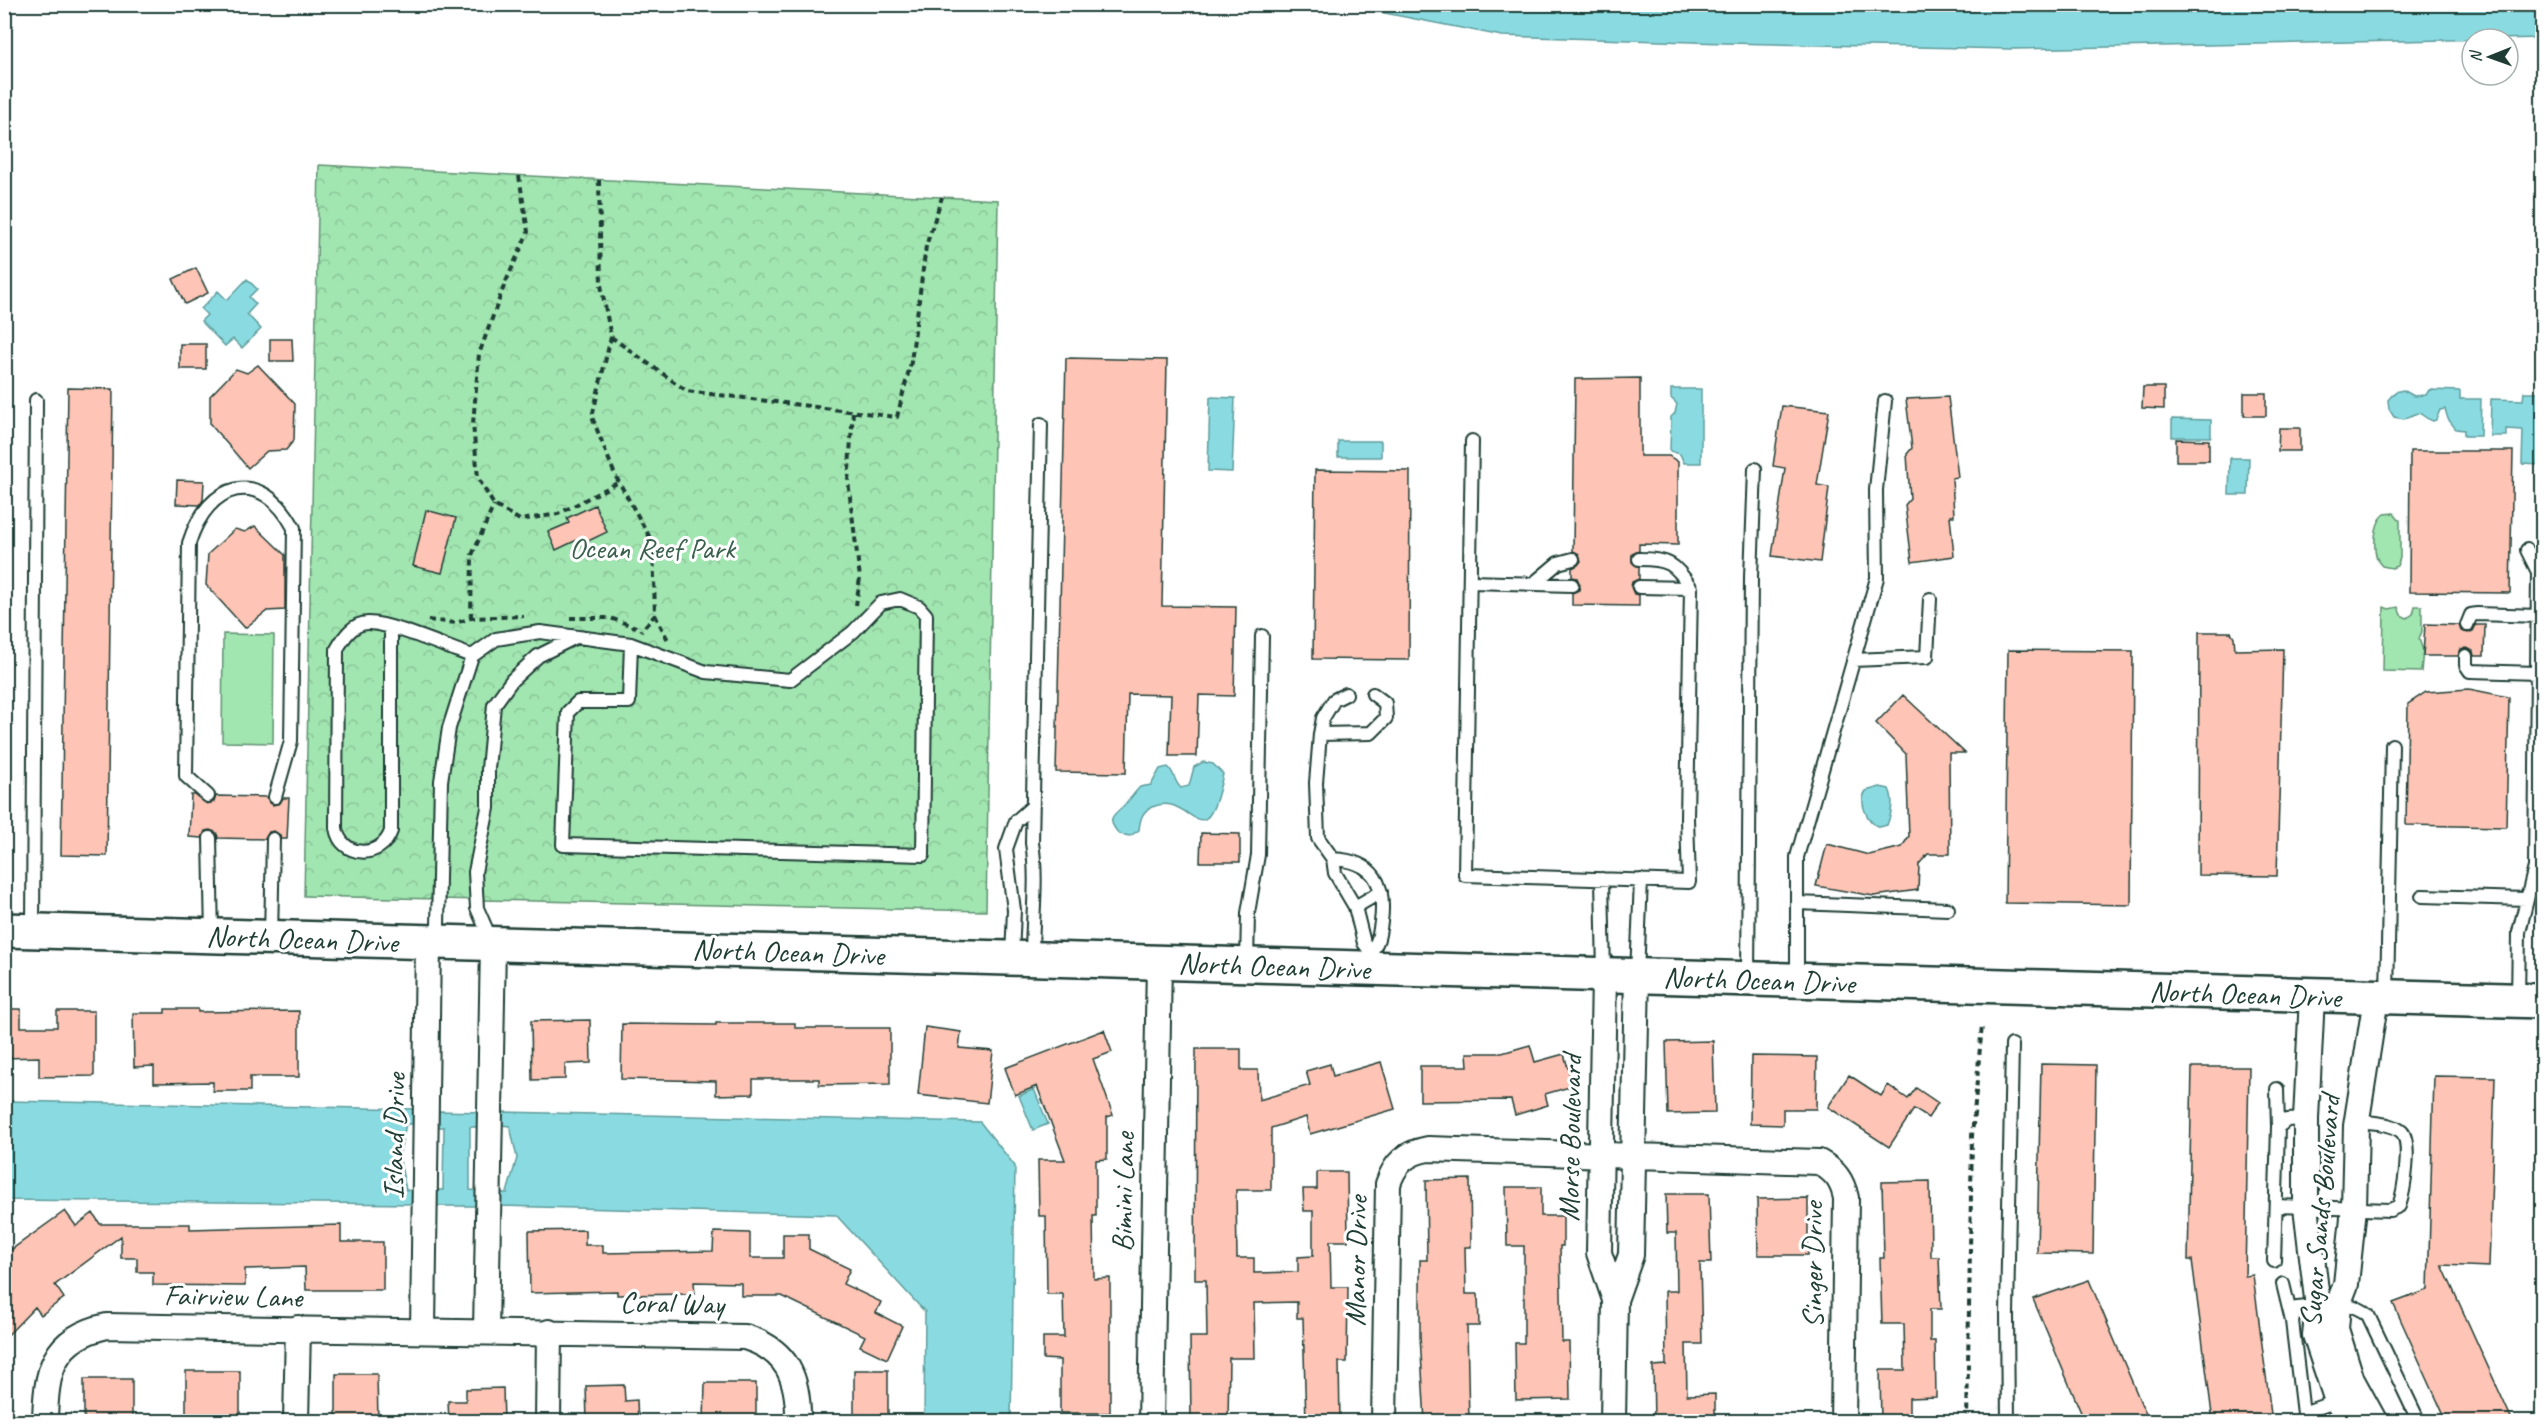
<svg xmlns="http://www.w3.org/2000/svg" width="2547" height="1426" viewBox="0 0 2547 1426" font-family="Caveat,sans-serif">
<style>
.grass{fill:#a1e5b0;stroke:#609172;stroke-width:1.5}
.park{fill:url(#park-crowns);stroke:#609172;stroke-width:1.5}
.water{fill:#8adbe1;stroke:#5f9c9c;stroke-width:1.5}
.building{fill:#fec4b5;stroke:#1f3d34;stroke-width:1.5}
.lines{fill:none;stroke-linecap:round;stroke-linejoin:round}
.lane-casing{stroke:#1f3d34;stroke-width:16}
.street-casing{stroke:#1f3d34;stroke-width:28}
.secondary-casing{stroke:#1f3d34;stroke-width:38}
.path{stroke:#1f3d34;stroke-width:4;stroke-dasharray:6 4.5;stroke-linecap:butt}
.lane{stroke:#fff;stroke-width:12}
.street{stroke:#fff;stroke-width:24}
.secondary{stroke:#fff;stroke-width:33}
.labels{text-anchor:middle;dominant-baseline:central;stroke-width:6;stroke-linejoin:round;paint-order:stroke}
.park-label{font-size:30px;fill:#395f4d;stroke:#fff}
.street-label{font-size:30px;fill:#1f3d34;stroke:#fff}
</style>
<defs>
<pattern id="park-crowns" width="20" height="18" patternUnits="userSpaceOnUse" patternTransform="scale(1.5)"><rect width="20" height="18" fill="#a1e5b0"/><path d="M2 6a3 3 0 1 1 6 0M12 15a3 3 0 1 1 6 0" fill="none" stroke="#8ac598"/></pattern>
</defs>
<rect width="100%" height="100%" fill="#fff"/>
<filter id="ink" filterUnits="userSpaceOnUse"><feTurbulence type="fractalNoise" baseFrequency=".0167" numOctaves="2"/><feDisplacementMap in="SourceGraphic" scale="12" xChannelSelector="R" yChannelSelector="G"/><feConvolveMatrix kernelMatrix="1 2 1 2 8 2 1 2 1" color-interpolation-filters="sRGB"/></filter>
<g filter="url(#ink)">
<!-- grass -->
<path class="grass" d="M2394 513 2400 520V558L2397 566 2392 568 2382 566C2371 556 2373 523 2385 514Z
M2415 606H2422V631L2419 639 2423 650 2421 672 2383 671 2384 607 2389 609 2398 607 2401 615 2407 618 2413 614Z
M223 634 274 635 273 743 222 742Z"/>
<!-- park -->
<path class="park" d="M319 165 998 200 986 911 304 896Z"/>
<!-- water -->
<path class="water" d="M2542 4V38L2013 49 1725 43 1502 36 1344 5Z
M247 279 257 289 249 297 256 304 247 314 261 329 242 348 233 339 225 346 201 321 207 315 201 309 218 291 227 300Z
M1671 389H1701V463H1684L1680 454 1670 451 1671 417 1675 413 1677 404 1671 398Z
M2403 390 2414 396 2426 395 2429 390 2460 391V399H2481L2480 436H2464V430L2456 429 2448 419 2445 409 2440 410 2436 420 2433 421C2415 415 2427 408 2404 419L2394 417 2389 409 2388 400 2395 392Z
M2524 392H2542V465L2522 464 2523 430 2506 429V436H2490L2491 399 2523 400Z
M1210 397 1235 398 1232 472 1208 471Z
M2172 419 2211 420V437H2172Z
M1338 441H1381V457H1338Z
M2230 458H2249L2248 495H2229Z
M1203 762 1213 764 1223 774C1204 865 1191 789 1152 807 1142 811 1140 820 1139 830L1130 836 1119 834C1103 815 1117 815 1127 802 1132 797 1135 792 1140 787L1151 785 1160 769 1168 767C1175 773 1174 782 1181 788L1189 786 1194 767Z
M1880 787 1889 789C1894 799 1892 814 1887 825L1879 827C1867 822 1858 802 1866 791Z
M1034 1089 1048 1124 1033 1130 1019 1096Z
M5 1101 416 1109V1124H406L399 1156 406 1190 415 1191V1204L5 1200Z
M436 1111 483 1112 482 1127H470V1190L480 1191V1206H433V1190H443L444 1127H436Z
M501 1112 980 1122 1015 1166 1011 1421H924L925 1312 836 1215 498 1206V1193H507L517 1158 510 1126 501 1125Z"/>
<!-- building -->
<path class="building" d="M196 268 208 293 185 304 173 279Z
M270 339H292L293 361H270Z
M180 344H206V369H180Z
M1066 358 1167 360 1162 606 1236 607 1234 696 1199 695 1197 756H1169L1171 695 1128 694 1126 773 1056 772Z
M258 365 295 404 294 440 286 450 267 451 248 468 210 424V396L236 369 247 373Z
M1640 378V456H1669L1678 462V545L1639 544V551L1632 554V562L1639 567V579L1632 582 1631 587 1634 594 1639 595V606L1572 605V593L1579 590 1580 585 1577 578 1572 577V568L1578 565 1581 561 1579 554 1573 551 1575 379Z
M2143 387H2164V409L2142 408Z
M68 388 113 389 107 856 61 855Z
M2244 393H2266V416H2244Z
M1948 397 1958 477 1952 478 1954 516H1950L1954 556 1912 562 1905 505 1910 499 1907 454 1912 448 1906 399Z
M1782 406 1829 411 1817 485 1829 487 1820 562 1772 556 1785 468 1773 466Z
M2279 428H2300V451H2278Z
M2176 439 2209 440V461H2176Z
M2410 451H2513L2510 593 2409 592Z
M1315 470 1410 471 1409 660 1313 659Z
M177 480 204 481 203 500 200 505 176 504Z
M595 505 607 532 580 545 577 540 556 550 548 532 569 523 567 518Z
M426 510 456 518 442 573 413 566Z
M255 526 285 555V610L267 611 245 628 206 585 208 554 235 529 245 532Z
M2425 624 2459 625 2461 631 2468 633 2473 631 2476 625H2485L2484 656H2474L2473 651 2467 648 2461 649 2458 656H2423Z
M2199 632H2231L2234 637 2235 650 2283 649 2277 876 2198 875Z
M2008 650 2133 651 2131 905 2005 903Z
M2469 689 2509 697 2506 827 2406 825 2408 704 2426 692Z
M1903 695 1965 753H1949L1950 854H1928L1919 864 1918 890 1874 896 1816 886 1827 844 1869 855 1902 847 1909 836 1906 754 1876 723Z
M191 795H195L207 804 214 802 216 796 267 797 269 802 273 805 280 803 283 798H289L287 839H281L280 835 274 831 269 832 265 839 218 838 217 833 210 830 205 831 202 838 189 837Z
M1201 833 1240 834V862H1200Z
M4 1009H21V1027H57V1011H94V1076L39 1077V1057L4 1058Z
M165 1009H198V1012L299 1011V1077H250V1091H213V1082L154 1083V1066L134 1067 133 1013H165Z
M590 1020 591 1063 565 1064V1079L532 1080 531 1021Z
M716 1023H795V1028H890V1084L819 1085V1079H753V1094L716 1095V1081L621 1079 622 1024 716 1025Z
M925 1027 961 1032 959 1048 993 1051 987 1103 918 1095Z
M1104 1030 1112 1052 1093 1059 1113 1115 1107 1117V1159L1096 1160V1216H1093L1094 1279 1110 1278V1413H1060V1360L1043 1359V1337H1064L1063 1294H1047L1046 1216H1039L1038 1160H1065L1037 1086 1015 1095 1005 1068Z
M1713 1041 1715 1113 1668 1114 1666 1042Z
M1530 1045 1535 1062 1564 1054 1573 1086 1545 1094 1548 1105 1515 1115 1511 1100 1420 1101V1066H1468L1467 1053H1502Z
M1196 1049H1241V1070H1258L1259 1100 1310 1085 1306 1071 1330 1064 1333 1076 1381 1062 1395 1109 1310 1134 1306 1117 1271 1128V1190H1236L1237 1258H1254V1273L1298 1272V1257L1313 1256V1211H1304L1303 1189H1317V1172H1347L1348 1241H1330L1331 1287H1348L1347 1362H1339L1340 1422H1306L1303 1318H1297V1302L1254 1303 1255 1358H1229L1228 1422H1191L1190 1337H1207L1206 1280H1195Z
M1751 1056 1817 1057 1816 1109H1783V1125L1750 1124Z
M2041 1064 2096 1065 2093 1254 2037 1253Z
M2192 1067H2249L2245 1276 2253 1275 2272 1422H2213L2192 1260H2188Z
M1849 1075 1881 1096 1888 1085 1908 1099 1916 1088 1938 1103 1928 1118 1914 1109 1889 1147 1828 1107Z
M2434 1076 2495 1077 2489 1267 2442 1265 2513 1422H2447L2393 1303 2428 1290Z
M1470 1179 1471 1247H1465L1466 1294H1478L1479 1326H1467L1469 1422H1425L1420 1336V1260H1427L1426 1180Z
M1930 1181 1931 1257H1939L1941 1309H1930V1341H1935L1936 1397 1909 1398V1422H1881L1880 1370H1905L1904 1324H1882L1880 1258H1884L1882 1182Z
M1506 1187H1541V1216H1563V1246H1560L1562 1342H1569L1570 1399 1516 1400 1515 1343H1524V1246H1507Z
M1666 1194H1709L1711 1263H1700L1702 1344H1686L1687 1395 1715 1394V1422H1654L1653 1366 1666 1365 1665 1291H1677L1676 1233H1667Z
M1808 1198V1255H1758L1757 1199Z
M65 1211 76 1226 93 1213 100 1224H190V1229L341 1225V1242H383V1290H306L305 1267 245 1269V1286L153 1285V1272H137V1258H121V1236L55 1285 64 1298 41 1315 35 1307 4 1339V1255Z
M585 1230V1245H603V1253L713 1251 714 1232 750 1233V1258H783V1234H809V1249L850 1269 843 1284 881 1302 876 1313 902 1326 887 1359 860 1346 865 1336 782 1296H741V1283L694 1282 695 1294 617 1295V1291L530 1293 529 1231Z
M2089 1280 2149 1422H2085L2033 1299Z
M854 1370H888V1422H854Z
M186 1371H240V1422H186Z
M336 1374H377L378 1422H336Z
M84 1379H132V1422H84Z
M705 1383H756V1422H704Z
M624 1385 625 1401 637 1400 638 1422H587L586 1386Z
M503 1388 504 1422H449L448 1401H466V1389Z"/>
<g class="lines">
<defs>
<path id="lane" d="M1472 441 1465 875 1689 882 1687 818 1691 588C1675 563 1668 559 1639 559
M1470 582 1572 585
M1533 584 1558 563 1573 559
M1639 587 1691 588
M2467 625 2471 615 2477 614 2538 616
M391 627V831C382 859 341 859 336 828L337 649C344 637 353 623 368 623 392 623 448 648 472 656
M2466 656V665L2470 671 2537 673
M1853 660 1927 657 1930 599
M1346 694 1334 700 1323 718 1320 734 1316 783 1318 838 1333 859 1335 873 1355 907 1364 943 1371 952 1370 968
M1320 734 1371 733 1386 718 1385 703 1373 694
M208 796 186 776 189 543C208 482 261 466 294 528L291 741 275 797
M210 838 212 936
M1333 859C1374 861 1386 883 1381 922 1379 934 1379 942 1371 952
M1602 879 1604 974
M2422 896 2527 899
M1797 903 1948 909
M1355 907 1381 892
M33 930 36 400
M271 937 273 839
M430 938 438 926 441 781 449 728 472 656 496 639 540 632 631 644 706 672 790 680 853 632 881 603 900 599 919 607 926 615 923 855 563 845 568 712 578 702H629L631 644
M491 940 477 908 475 872 488 808V769L494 705 512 680 538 656 576 637
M1032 956C1032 919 1038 878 1032 843L1041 424
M1012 957 1014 910 1006 849 1016 821 1033 806
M1247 964 1248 913 1258 855 1262 636
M1637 974 1641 880
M1748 978 1751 577 1755 469
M1797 979V857L1877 578 1876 490 1885 401
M2387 996 2392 745
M2518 1000 2519 932 2535 867 2538 572 2527 550
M2277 1089 2278 1127
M2276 1206 2390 1210 2399 1206C2404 1192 2412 1143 2402 1132 2391 1122 2370 1123 2357 1121
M2274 1261 2278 1127 2287 1120 2306 1119
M2283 1284 2292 1321
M2303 1413 2337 1401
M2008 1422 2007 1315 2012 1045
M2304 1422 2292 1321 2297 1308C2324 1306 2347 1297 2368 1315L2419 1422"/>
<path id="street" d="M1604 976 1599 1253 1615 1300
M2312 996 2306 1119V1207L2318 1307 2315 1335 2337 1401 2351 1422
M423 1330 428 942
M486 1331 493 944
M45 1422C46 1371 52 1338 107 1326L745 1337C788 1350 799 1379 798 1422
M296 1422 298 1328
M548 1422 549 1332
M1151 1422 1159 963
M1384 1422 1388 1184C1395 1163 1406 1153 1428 1149L1819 1162C1835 1171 1842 1180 1846 1198L1843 1422
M1613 1422 1615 1300 1631 1255 1637 976
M2375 1422 2352 1380 2336 1329 2338 1305 2346 1284 2354 1208 2356 1126 2376 998"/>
<path id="secondary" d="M4 930 2542 1001"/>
</defs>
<!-- lane casing -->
<use href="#lane" class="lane-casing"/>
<!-- street casing -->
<use href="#street" class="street-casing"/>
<!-- secondary casing -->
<use href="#secondary" class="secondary-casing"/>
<!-- path -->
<path class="path" d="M519 176 528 232 504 286 479 354 473 424 478 478 494 505 520 520 558 514 619 482
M599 180 601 285 611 337 592 417 615 475 653 543 655 615 641 631
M611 337 687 391 897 417 911 362 926 246 942 197
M853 412 848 481 860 578 856 605
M655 615 668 640
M471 618 472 555 494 505
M570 618H610L636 627
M428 620 456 623 471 618 524 616
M1967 1422 1972 1136 1982 1025"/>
<!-- lane -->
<use href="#lane" class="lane"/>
<!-- street -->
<use href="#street" class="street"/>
<!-- secondary -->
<use href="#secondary" class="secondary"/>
</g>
</g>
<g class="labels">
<!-- park labels -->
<g class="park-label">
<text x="652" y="548">Ocean Reef Park</text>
</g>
<!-- street labels -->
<g class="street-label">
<text transform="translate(302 939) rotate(2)">North Ocean Drive</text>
<text transform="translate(788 952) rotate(2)">North Ocean Drive</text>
<text transform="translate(1274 966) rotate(2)">North Ocean Drive</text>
<text transform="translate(1759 980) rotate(2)">North Ocean Drive</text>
<text transform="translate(2245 994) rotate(2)">North Ocean Drive</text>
<text transform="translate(394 1136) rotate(-89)">Island Drive</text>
<text transform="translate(1570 1138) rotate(-89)">Morse Boulevard</text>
<text transform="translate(1123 1192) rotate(-89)">Bimini Lane</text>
<text transform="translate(2320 1211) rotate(-85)">Sugar Sands Boulevard</text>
<text transform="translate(1356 1261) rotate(-89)">Manor Drive</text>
<text transform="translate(1812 1265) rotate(-90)">Singer Drive</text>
<text transform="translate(233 1296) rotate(1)">Fairview Lane</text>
<text transform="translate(672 1303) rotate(1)">Coral Way</text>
</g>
</g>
<!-- margin -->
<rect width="2547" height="1426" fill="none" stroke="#fff" stroke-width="24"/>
<rect x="12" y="12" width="2523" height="1402" fill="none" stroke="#1f3d34" stroke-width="2" filter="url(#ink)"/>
<!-- north arrow -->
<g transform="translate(2490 57) rotate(269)"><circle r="28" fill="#ffffff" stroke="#a5b1ae" stroke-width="1.5"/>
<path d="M0-4.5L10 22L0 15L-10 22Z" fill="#1f3d34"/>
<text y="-9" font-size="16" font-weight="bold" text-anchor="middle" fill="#1f3d34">N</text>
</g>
</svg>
